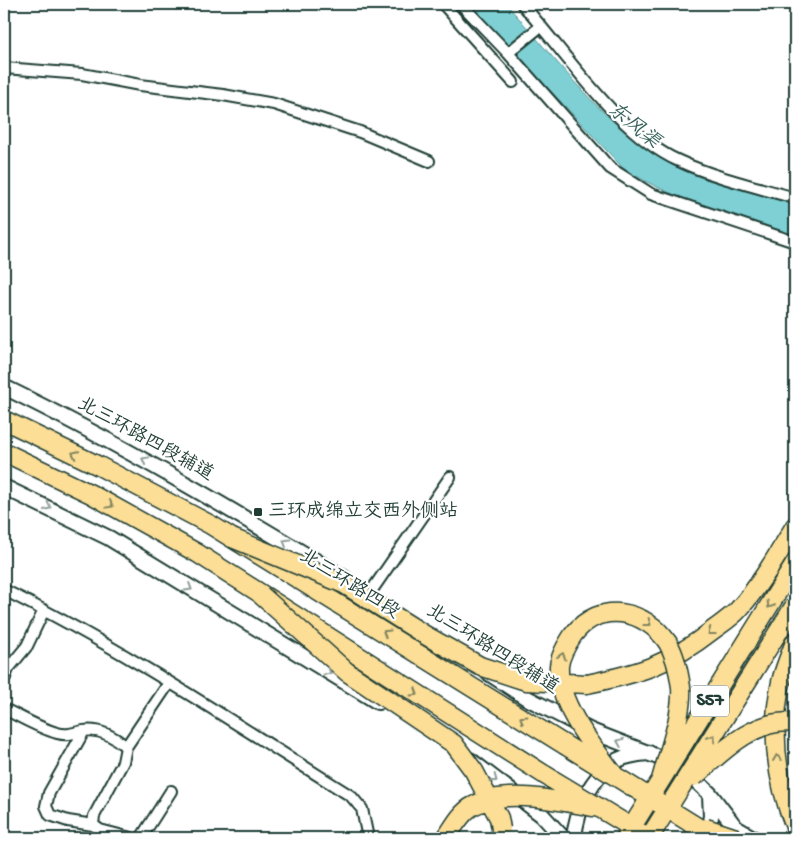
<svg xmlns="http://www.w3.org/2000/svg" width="799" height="842" viewBox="0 0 799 842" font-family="'Gochi Hand','LXGW WenKai TC',sans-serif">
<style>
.water{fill:#7ed0d5;stroke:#589595}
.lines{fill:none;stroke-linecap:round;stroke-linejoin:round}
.street-casing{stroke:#1f3d34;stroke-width:14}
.secondary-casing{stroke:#1f3d34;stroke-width:18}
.highway-casing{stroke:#1f3d34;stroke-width:21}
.street{stroke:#fff;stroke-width:10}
.secondary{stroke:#fff;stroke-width:14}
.highway{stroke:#fcde96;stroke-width:18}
.highway-bridge-casing{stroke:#1f3d34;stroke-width:21;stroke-linecap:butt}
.highway-bridge{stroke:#fcde96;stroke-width:18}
.oneway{stroke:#828560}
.oneway2{stroke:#8f9e9a}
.poi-dot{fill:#1f3d34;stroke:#fff;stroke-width:2}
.labels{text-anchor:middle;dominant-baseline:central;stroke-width:4.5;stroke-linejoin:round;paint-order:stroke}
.shield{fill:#fff;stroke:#627771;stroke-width:1}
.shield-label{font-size:18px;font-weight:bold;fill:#1f3d34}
.street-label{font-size:19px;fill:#1f3d34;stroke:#fff}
.poi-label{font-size:19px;fill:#1f3d34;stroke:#fff;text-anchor:start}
.water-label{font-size:20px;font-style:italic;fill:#37625c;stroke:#fff}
</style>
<rect width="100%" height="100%" fill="#fff"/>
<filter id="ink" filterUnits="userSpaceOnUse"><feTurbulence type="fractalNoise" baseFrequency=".02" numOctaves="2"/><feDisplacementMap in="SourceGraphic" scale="10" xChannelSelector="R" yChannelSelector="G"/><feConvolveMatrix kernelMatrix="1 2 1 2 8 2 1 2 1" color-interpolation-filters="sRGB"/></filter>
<g filter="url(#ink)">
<!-- water -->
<path class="water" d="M469 4H506C554 56 609 132 672 165 706 183 757 193 795 204V236C737 218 675 201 623 168Z"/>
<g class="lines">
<defs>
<path id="street" d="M443 4 513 82
M461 4 508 53 610 168 651 194 795 242
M522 4C566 53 618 134 679 161 716 178 757 187 795 198
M508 53 541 26
M4 68 82 74 140 85 223 95 274 104 360 132 429 161
M4 590C124 649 237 725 351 796L362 809 368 838
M370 593 450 477
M4 680 8 669 27 646 44 610
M4 709C21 717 39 728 57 733 68 736 73 733 83 731 99 728 115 737 126 747L123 762 94 816 93 825 100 830 131 838
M84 731 49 793 46 806 50 815 68 821 93 825
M126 747 169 683
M141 838 171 791"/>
<path id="secondary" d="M4 387C121 444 232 510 344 578
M4 487 109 538 378 702
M487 672 525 697 591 731 681 766 710 794 736 828 753 838
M470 760 542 815 563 838
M574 838C577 808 591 776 618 760 627 755 639 754 649 753
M704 838 711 817 710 795"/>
<path id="highway" d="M4 420 99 466 211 525 565 745
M4 452 91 494 197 553 545 775
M795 642C790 655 784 669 781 682 770 732 776 780 795 827
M587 684C641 673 668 665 713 630 721 624 732 617 739 609 761 584 778 554 795 526"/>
</defs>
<!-- street casing -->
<use href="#street" class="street-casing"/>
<!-- secondary casing -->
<use href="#secondary" class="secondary-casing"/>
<!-- highway casing -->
<use href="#highway" class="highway-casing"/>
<!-- street -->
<use href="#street" class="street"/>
<!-- secondary -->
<use href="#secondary" class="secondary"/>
<!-- highway -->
<use href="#highway" class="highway"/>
<defs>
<path id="highway-bridge" d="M232 538 344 584 425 635 480 666 526 681 587 684
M261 595 347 672 454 744 474 771 499 818 501 829
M565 745 715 838
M545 775 641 833
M615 776C594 748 557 704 559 666 560 656 567 644 573 635 599 600 645 609 668 643 675 655 679 673 681 687 683 714 668 753 661 780
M694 777C721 753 755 717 795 723
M706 828 736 838
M446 838C453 828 461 812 473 806 506 787 563 802 599 808
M625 838 795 564
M649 838 795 605"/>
</defs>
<!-- highway-bridge casing -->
<use href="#highway-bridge" class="highway-bridge-casing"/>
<!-- highway-bridge -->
<use href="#highway-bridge" class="highway-bridge"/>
</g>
<!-- one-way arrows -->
<defs><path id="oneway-chevron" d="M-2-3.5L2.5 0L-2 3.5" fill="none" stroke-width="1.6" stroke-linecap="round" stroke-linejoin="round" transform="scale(1.25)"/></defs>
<g class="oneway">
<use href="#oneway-chevron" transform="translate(75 454) rotate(-154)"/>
<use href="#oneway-chevron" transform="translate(110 505) rotate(29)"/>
<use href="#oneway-chevron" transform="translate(770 605) rotate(122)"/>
<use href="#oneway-chevron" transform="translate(648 623) rotate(37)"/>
<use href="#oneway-chevron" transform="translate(711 632) rotate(142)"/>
<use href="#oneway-chevron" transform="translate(386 633) rotate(-148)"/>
<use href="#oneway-chevron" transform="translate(562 656) rotate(-73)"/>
<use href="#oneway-chevron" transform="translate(415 693) rotate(32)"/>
<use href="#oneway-chevron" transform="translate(523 719) rotate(-148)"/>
<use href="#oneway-chevron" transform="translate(712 738) rotate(-58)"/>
<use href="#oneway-chevron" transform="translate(777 758) rotate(-97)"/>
</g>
<g class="oneway2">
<use href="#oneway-chevron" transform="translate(145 460) rotate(-151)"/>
<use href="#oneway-chevron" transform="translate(48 507) rotate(25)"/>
<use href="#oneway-chevron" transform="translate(286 542) rotate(-149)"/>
<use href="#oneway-chevron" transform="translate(189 588) rotate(31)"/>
<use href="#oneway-chevron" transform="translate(328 672) rotate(31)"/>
<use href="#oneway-chevron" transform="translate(620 742) rotate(-158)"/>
<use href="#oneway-chevron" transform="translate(494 779) rotate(37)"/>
</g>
</g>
<!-- markers -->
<rect class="poi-dot" x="253" y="507" width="10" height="10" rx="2.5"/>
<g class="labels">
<!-- shield labels -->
<rect class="shield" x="691" y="685.5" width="38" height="31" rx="4"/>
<g class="shield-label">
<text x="710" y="701">S57</text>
</g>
<!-- street labels -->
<g class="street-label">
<text transform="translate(145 440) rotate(29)">北三环路四段辅道</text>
<text transform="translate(349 585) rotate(32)">北三环路四段</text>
<text transform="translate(492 650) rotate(32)">北三环路四段辅道</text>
</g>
<!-- poi labels -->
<g class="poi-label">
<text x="268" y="512">三环成绵立交西外侧站</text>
</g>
<!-- water labels -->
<g class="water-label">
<text transform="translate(633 127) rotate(39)">东风渠</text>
</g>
</g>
<!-- margin -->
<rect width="799" height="842" fill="none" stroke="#fff" stroke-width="20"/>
<rect x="10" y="10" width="779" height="822" fill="none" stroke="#1f3d34" stroke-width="2" filter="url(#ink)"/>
</svg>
